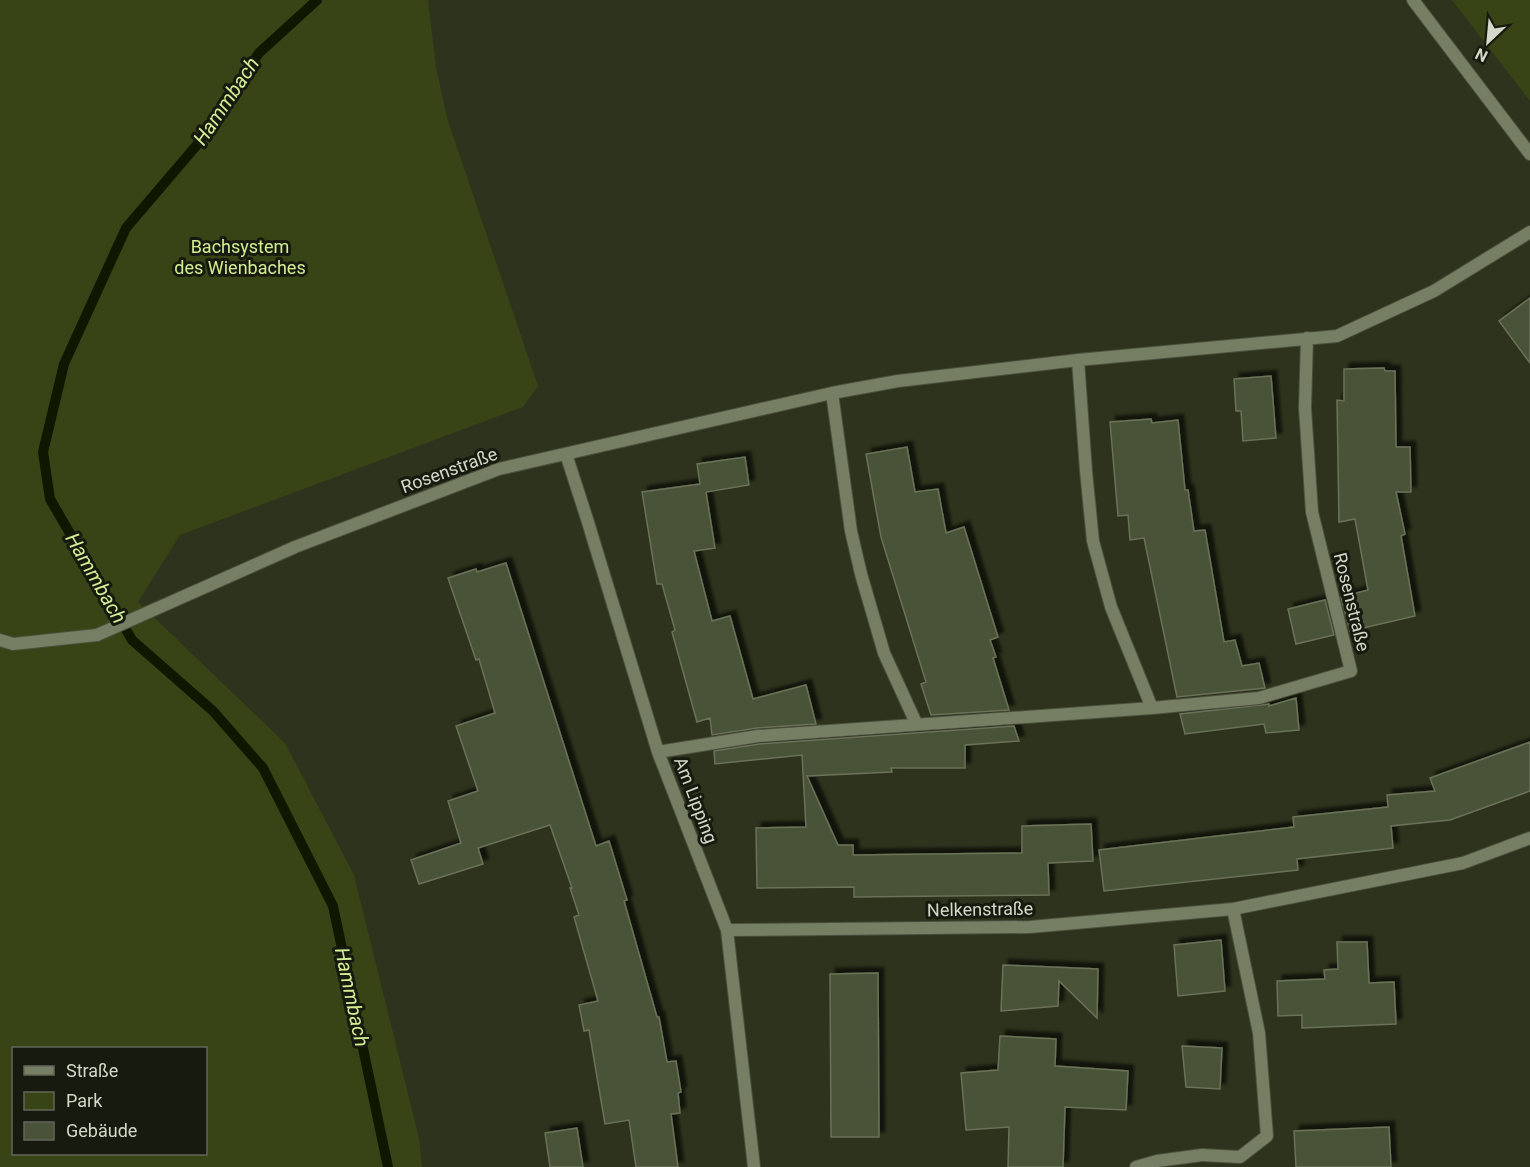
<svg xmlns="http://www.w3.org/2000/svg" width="1530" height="1167" viewBox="0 0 1530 1167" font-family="Roboto,sans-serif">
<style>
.green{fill:#394416;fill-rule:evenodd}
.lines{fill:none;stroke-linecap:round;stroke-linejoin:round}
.stream{stroke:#101700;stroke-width:10}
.building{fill:#4a5239;stroke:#6a7258;stroke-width:1.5;filter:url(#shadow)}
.lane-casing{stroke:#4a503c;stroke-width:14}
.street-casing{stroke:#4a503c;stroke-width:14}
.lane{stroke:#767e64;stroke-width:12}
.street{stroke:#767e64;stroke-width:12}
.labels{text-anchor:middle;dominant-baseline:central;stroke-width:6;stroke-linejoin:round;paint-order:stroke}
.park-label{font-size:18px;fill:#d3ed92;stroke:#171a0f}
.street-label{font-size:18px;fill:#d4d8ca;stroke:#171a0f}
.water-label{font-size:20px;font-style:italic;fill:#d4ee94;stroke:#171a0f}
</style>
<defs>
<filter id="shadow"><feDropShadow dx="5.5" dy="-5.5" stdDeviation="1.5" flood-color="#0009"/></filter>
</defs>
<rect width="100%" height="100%" fill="#2d331c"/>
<!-- green -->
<path class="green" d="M0 0H428L436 67 447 118 538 386 523 407 180 535 138 602 285 743 354 875 419 1138 422 1167H0ZM14 1048H206V1154H14Z
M1452 0H1530V101Z"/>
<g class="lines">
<!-- stream -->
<path class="stream" d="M317 0 259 53 196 146 126 228 64 364 43 452 50 499 132 640 213 711 263 768 333 906 388 1167"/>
</g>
<!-- building -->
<path class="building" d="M1530 298V363L1499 321Z
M1384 368 1385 371H1395L1396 447H1410L1411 492H1396L1405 534 1401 536 1415 616 1350 631 1341 597 1368 590 1355 519 1339 522 1337 400 1344 401V369Z
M1271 376 1276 438 1243 441 1241 411H1236L1234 379Z
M1151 419 1152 423 1178 420 1185 490H1188L1194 531 1205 530 1224 642 1235 640 1242 666 1259 663 1265 688 1177 697 1144 538 1130 540 1128 515 1118 516 1110 422Z
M907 447 915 492 938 489 946 533 964 527 998 637 990 640 996 657 993 658 1009 710 931 715 921 684 926 682 881 537 866 454Z
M745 457 749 485 706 492 715 548 694 551 712 621 730 616 753 699 806 685 816 724 757 728 712 735 710 718 697 722 672 632 675 630 662 584H657L642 492 700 484 697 464Z
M506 563 596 846 609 841 627 900 624 901 657 1017H659L667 1062 676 1061 681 1092 678 1093 680 1113 671 1114 678 1167H636L629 1120 605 1124 589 1030 584 1031 579 1005 598 1001 574 917 579 915 570 888H572L550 825 478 848 483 864 419 884 411 860 461 843 448 801 478 791 456 726 495 713 479 659 476 660 448 578 476 569 477 572Z
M1325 600 1334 635 1296 644 1288 609Z
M1296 698 1299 730 1266 733 1264 724 1185 734 1180 714 1269 704V706Z
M1014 726 1019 741 965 745V768H891L892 772 807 776 838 845H853V855L1022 853V826L1091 824 1093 861 1048 863 1049 895 854 897V887L757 888 756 828 806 827 802 755 715 764 714 751 759 744Z
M1530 742V791L1450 820 1391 826 1393 848 1297 859 1298 870 1104 891 1099 850 1294 827 1293 817 1388 807 1387 795 1435 791 1430 778Z
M1221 940 1225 991 1178 996 1174 945Z
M1337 942H1367L1369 983 1394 982 1396 1024 1302 1028V1015L1278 1016 1277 981 1325 979 1324 970 1338 969Z
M1003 965 1098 969 1097 1018 1059 981 1058 1006 1001 1011Z
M878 973 879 1137H831L830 974Z
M1000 1036 1056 1039 1055 1066 1128 1071 1126 1110 1065 1107 1063 1167H1008L1009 1127 966 1130 961 1073 998 1070Z
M1182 1046 1222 1048 1220 1089 1186 1087Z
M1389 1127 1391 1167H1296L1294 1131Z
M577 1128 583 1167H550L545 1133Z"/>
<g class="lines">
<defs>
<path id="lane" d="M0 640 13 644 97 635
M1136 1167 1157 1161 1202 1155"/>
<path id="street" d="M1413 0 1530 154
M1078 360 1086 471 1093 541 1111 607 1152 708
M832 393 851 531 861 574 884 653 916 723
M566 454 587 519 658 752 727 930 754 1167
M97 635 295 547 499 469 832 393 898 381 1078 360 1337 336 1434 291 1530 232
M658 752 758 736 1152 708 1259 698 1351 671 1312 512 1305 408 1307 338
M727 930 1030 927 1233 909 1463 863 1530 838
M1202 1155 1240 1157 1267 1136 1259 1033 1233 909"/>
</defs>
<!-- lane casing -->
<use href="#lane" class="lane-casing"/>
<!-- street casing -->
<use href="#street" class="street-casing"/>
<!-- lane -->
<use href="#lane" class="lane"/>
<!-- street -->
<use href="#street" class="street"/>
</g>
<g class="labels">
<!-- park labels -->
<g class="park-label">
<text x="240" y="246">Bachsystem<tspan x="240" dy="21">des Wienbaches</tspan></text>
</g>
<!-- street labels -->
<g class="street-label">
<text transform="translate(449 470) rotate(-20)">Rosenstraße</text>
<text transform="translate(1352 602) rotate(76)">Rosenstraße</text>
<text transform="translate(696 800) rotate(69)">Am Lipping</text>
<text transform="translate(980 909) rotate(-1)">Nelkenstraße</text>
</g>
<!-- water labels -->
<g class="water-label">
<text transform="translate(226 101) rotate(-56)">Hammbach</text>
<text transform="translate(96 578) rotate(60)">Hammbach</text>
<text transform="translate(352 997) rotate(78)">Hammbach</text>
</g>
</g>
<!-- legend -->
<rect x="12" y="1047" width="195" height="108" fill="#171a0f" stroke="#63665a" stroke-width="1.5"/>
<rect x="24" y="1066" width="30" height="9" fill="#767e64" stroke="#63665a" stroke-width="1.5"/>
<text x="66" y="1077" font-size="18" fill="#d4d8ca">Straße</text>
<rect x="24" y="1092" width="30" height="18" fill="#394416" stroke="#63665a" stroke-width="1.5"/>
<text x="66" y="1107" font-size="18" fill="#d4d8ca">Park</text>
<rect x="24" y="1122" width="30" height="18" fill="#4a5239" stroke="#63665a" stroke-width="1.5"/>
<text x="66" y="1137" font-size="18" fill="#d4d8ca">Gebäude</text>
<!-- north arrow -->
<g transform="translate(1488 42) rotate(206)" stroke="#171a0f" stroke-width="4.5" paint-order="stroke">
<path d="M0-4.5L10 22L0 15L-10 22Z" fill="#d4d8ca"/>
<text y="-9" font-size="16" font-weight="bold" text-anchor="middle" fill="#d4d8ca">N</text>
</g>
</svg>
